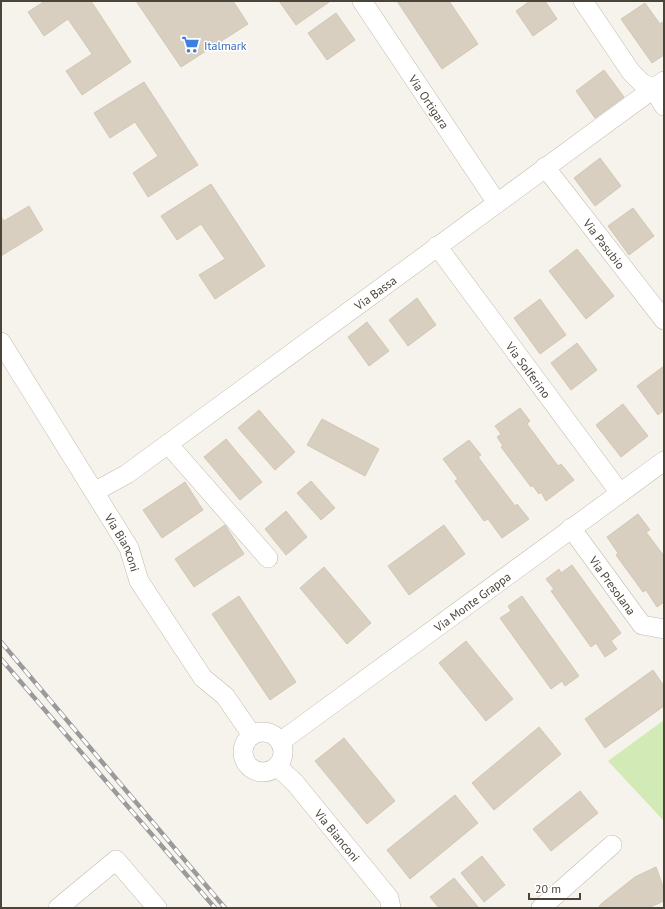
<svg xmlns="http://www.w3.org/2000/svg" width="665" height="909" viewBox="0 0 665 909" font-family="'PT Sans',sans-serif">
<style>
.green{fill:#d2eab5}
.building{fill:#d8cfc1;stroke:#d3c7b4}
.lines{fill:none;stroke-linecap:round;stroke-linejoin:round}
.street-casing{stroke:#c2bbae;stroke-width:20}
.street{stroke:#fff;stroke-width:19}
.rail-casing{stroke:#9a9a9a;stroke-width:4.5}
.rail{stroke:#fff;stroke-width:3;stroke-dasharray:9;stroke-linecap:butt}
.labels{text-anchor:middle;dominant-baseline:central;stroke-width:3;stroke-linejoin:round;paint-order:stroke}
.shop-label{font-size:12px;fill:#366cbe;stroke:#fff;text-anchor:start}
.street-label{font-size:12px;fill:#4b4439;stroke:#fff}
</style>
<rect width="100%" height="100%" fill="#f6f3ec"/>
<!-- green -->
<path class="green" d="M664 720V821L608 761Z"/>
<!-- building -->
<path class="building" d="M45 1H91L131 62 82 95 66 71 92 54 68 19 44 36 28 12Z
M136 1H233L248 24 181 67Z
M279 1H328L329 2 296 25Z
M397 1H449L478 44 442 69Z
M530 1H545L557 19 533 36 516 11Z
M645 3 660 24 664 21V55L652 63 621 19Z
M336 13 355 40 327 60 308 33Z
M604 70 624 97 595 118 576 91Z
M144 82 198 165 148 197 133 173 158 156 135 122 110 138 94 113Z
M600 158 621 186 595 206 574 178Z
M211 184 265 266 215 299 199 275 225 259 201 224 177 240 161 216Z
M29 206 43 230 1 256V217L4 221Z
M633 208 654 236 629 255 608 226Z
M577 249 614 296 586 319 549 271Z
M417 298 436 325 408 346 389 320Z
M540 299 566 335 540 354 514 318Z
M367 322 389 351 369 366 348 337Z
M577 343 597 370 571 390 551 363Z
M664 366V410L658 415 637 386Z
M623 404 648 436 621 457 596 425Z
M520 408 530 421 527 424 558 466 561 464 574 480 546 501 541 492 539 494 532 485 531 487 501 447 503 446 497 437 501 434 495 426Z
M259 410 295 452 275 470 238 428Z
M322 419 379 449 365 476 307 445Z
M226 439 262 482 240 500 204 457Z
M469 440 481 455 478 457 515 506 517 504 529 519 502 538 488 519 484 521 455 481 458 479 443 459Z
M311 481 335 508 321 520 297 493Z
M185 482 203 510 162 538 143 510Z
M286 511 307 537 286 555 265 529Z
M638 514 650 530 646 532 664 556V602L657 607 646 590 643 592 616 555 618 553 607 537Z
M225 525 244 554 194 587 175 559Z
M444 525 465 554 409 595 388 566Z
M572 565 621 633 611 641 617 649 605 657 596 643 591 647 551 591 554 589 546 579 559 569 561 573Z
M324 567 371 623 347 644 300 588Z
M239 596 296 682 270 700 212 614Z
M522 596 579 676 565 686 562 681 551 689 500 618 511 611 508 606Z
M466 641 513 699 486 721 439 663Z
M653 670 664 686V706L605 748 585 719Z
M539 727 561 754 494 810 472 783Z
M344 738 395 801 367 824 315 761Z
M580 791 598 813 551 851 533 829Z
M455 795 478 823 410 879 387 850Z
M482 856 505 885 484 902 461 873Z
M656 867 664 889V901L648 908H598L601 904 635 877Z
M454 878 479 908H439L430 897Z"/>
<g class="lines">
<defs>
<g id="street">
<path id="s1" d="M362 1 497 203"/>
<path d="M583 1 631 72 642 83 653 88"/>
<path d="M653 88 664 106"/>
<path id="s2" d="M545 167 664 320"/>
<path id="s3" d="M437 246 620 493"/>
<path id="s4" d="M1 342 129 548 139 581 203 678 225 696 252 735"/>
<path d="M168 444 268 558"/>
<path id="s5" d="M94 492 127 474 664 81"/>
<path id="s6" d="M571 528 642 625 664 629"/>
<circle cx="263" cy="752" r="20"/>
<path id="s7" d="M280 742 664 461"/>
<path id="s8" d="M277 766 295 783 389 898 391 908"/>
<path d="M58 908 116 860 157 908"/>
<path d="M541 908 612 845"/>
</g>
</defs>
<!-- street casing -->
<use href="#street" class="street-casing"/>
<!-- street -->
<use href="#street" class="street"/>
<defs>
<path id="rail" d="M1 642 225 908
M1 659 215 908"/>
</defs>
<!-- rail casing -->
<use href="#rail" class="rail-casing"/>
<!-- rail -->
<use href="#rail" class="rail"/>
</g>
<!-- icons -->
<defs>
<symbol id="supermarket-bare" viewBox="-9 -9 18 18"><path d="M-6-5.5h2.5l.6 2H6L4.5 2H-2.5L-4.4-4H-6ZM-1.5 3.2a1.3 1.3 0 1 0 .1 0ZM3 3.2a1.3 1.3 0 1 0 .1 0Z" fill="#3f7fe0" stroke="#fff" stroke-width="2.5" paint-order="stroke"/></symbol>
</defs>
<g fill-rule="evenodd">
<use href="#supermarket-bare" x="178" y="32" width="25" height="25"/>
</g>
<g class="labels">
<!-- shop labels -->
<g class="shop-label">
<text x="204" y="45">Italmark</text>
</g>
<!-- street labels -->
<g class="street-label">
<text stroke="none"><textPath href="#s1" startOffset="121">Via Ortigara</textPath></text>
<text stroke="none"><textPath href="#s2" startOffset="97">Via Pasubio</textPath></text>
<text stroke="none"><textPath href="#s5" startOffset="345">Via Bassa</textPath></text>
<text stroke="none"><textPath href="#s3" startOffset="154">Via Solferino</textPath></text>
<text stroke="none"><textPath href="#s4" startOffset="235">Via Bianconi</textPath></text>
<text stroke="none"><textPath href="#s6" startOffset="71">Via Presolana</textPath></text>
<text stroke="none"><textPath href="#s7" startOffset="238">Via Monte Grappa</textPath></text>
<text stroke="none"><textPath href="#s8" startOffset="92">Via Bianconi</textPath></text>
</g>
</g>
<!-- border -->
<rect width="665" height="909" fill="none" stroke="#4b4439" stroke-width="4"/>
<!-- scale -->
<path d="M529 893v6h51v-6" fill="none" stroke="#4b4439" stroke-width="2"/>
<text x="535" y="893" font-size="12" fill="#4b4439" stroke="#ffffff" stroke-width="3" paint-order="stroke">20 m</text>
</svg>
